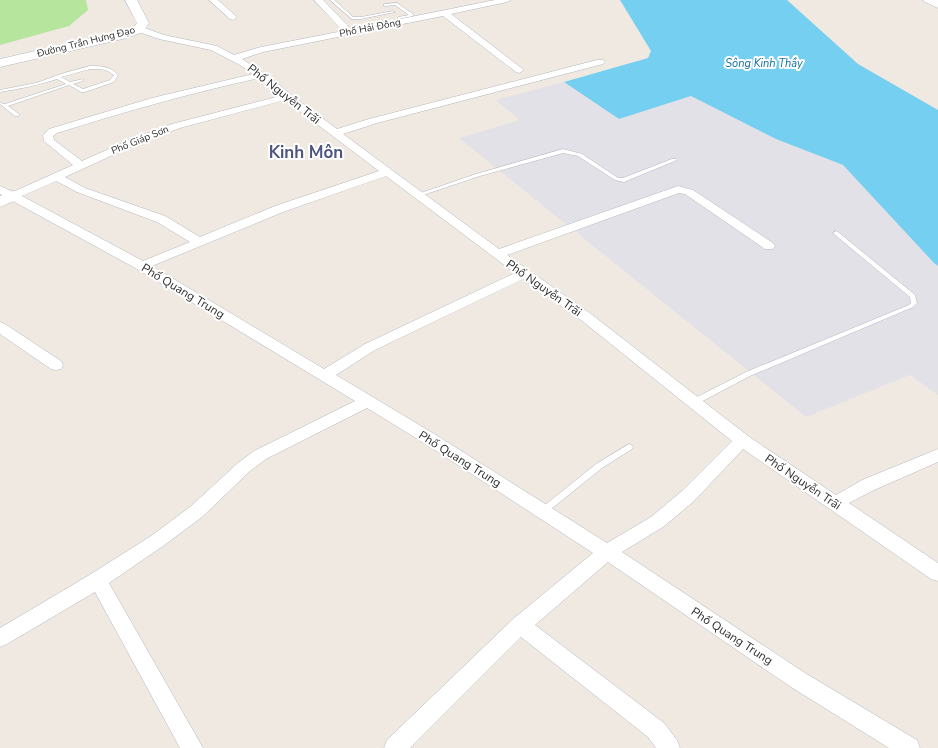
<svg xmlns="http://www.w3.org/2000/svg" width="938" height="748" viewBox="0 0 938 748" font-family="'Nunito Sans',sans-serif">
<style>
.industrial{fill:#e3e1e8}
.green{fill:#b6e59e}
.water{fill:#75cff0}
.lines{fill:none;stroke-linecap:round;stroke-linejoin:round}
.lane-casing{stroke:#b4b7c1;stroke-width:1}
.street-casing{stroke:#b4b7c1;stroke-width:1}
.secondary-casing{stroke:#b4b7c1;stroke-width:1}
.lane{fill:#fff;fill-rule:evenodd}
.street{fill:#fff;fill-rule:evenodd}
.secondary{fill:#fff;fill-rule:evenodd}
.labels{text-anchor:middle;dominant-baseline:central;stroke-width:4;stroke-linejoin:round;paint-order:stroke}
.far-street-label{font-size:10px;fill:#2e2e2e;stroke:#fff}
.far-water-label{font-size:11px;font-style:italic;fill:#0d6fa3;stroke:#fff}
.street-label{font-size:12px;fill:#2e2e2e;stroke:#fff}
.far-town-label{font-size:17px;font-weight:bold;fill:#4d5680;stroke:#fff}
</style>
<rect width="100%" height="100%" fill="#efe9e1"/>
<!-- industrial -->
<path class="industrial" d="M564 82 619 119 691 96 776 139 843 165 934 263 938 266V395L910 375 806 417 459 138 520 120 496 100Z"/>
<!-- green -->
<path class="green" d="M0 0H86L88 10 69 26 0 45Z"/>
<!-- water -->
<path class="water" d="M620 0H787L858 64 938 110V266L934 263 843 165 776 139 691 96 619 119 564 82 648 58 651 51Z"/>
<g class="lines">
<defs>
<path id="lane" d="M330 0H334L353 17H361L393 11 395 12 361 19H352Z
M397 3 413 14V16L398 19V17L409 15 395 5 385 6 383 5 385 4Z
M90 66C101 66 110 66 118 75L114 82 85 92H81L69 85 8 106 19 114V116H15L0 104V103L5 104 66 84 57 79C38 85 20 89 0 92V90L36 83 64 73ZM90 69C100 69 105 68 114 75L110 80 83 89 73 84 83 81V79L70 82 61 77Z
M563 149 582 154 618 178H623L672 159H676L677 160 624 182 615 180 578 156 563 153 480 176 420 196 418 197 415 195 476 174Z
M836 231 838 232 915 295 917 303 913 307 750 376 697 404H691L690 402 691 400 746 372 909 305 911 303 910 297 834 234 833 233Z
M629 444 632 445 633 447 632 449 602 468 546 513 543 514 540 513 539 511 540 509 596 464Z"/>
<path id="street" d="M209 0H218L237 17 233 20 230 19Z
M314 0H323L351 29 495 0H511L507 2 451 14 524 70 519 73 516 72 443 16 263 52 242 59 275 81 291 95 337 129 369 119 597 60H603L605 62 603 64 377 123 343 134 499 249 678 186 693 190 773 243 775 246 773 249H765L685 194 679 193 507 255 591 314 748 436 836 495 862 480 938 449V462L874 490 849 503 938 563V581L931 579 743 449 694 501 663 527 622 552 805 673 917 740 920 748H889L791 687 608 562 535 625 664 723 677 740 680 748H656L648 737 521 637 410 748H384L387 740 513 619 593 553 424 443 367 408 266 459 250 471 202 517 163 546 109 583 203 748H180L95 592 7 644 0 647V628L91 574 151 536 190 507 238 463 254 451 355 401 137 269 0 194V186L13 192 73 165 44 141 43 135 49 129 152 98 253 74 240 65 211 50 159 39 136 31 135 29 136 27 139 26 164 35 217 46 234 55 261 47 343 31ZM259 78 280 96 172 124 129 140 82 161 54 140 53 136 57 133C123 112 191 93 259 78ZM285 100 379 171 275 206 200 237 165 216 85 188 65 177 137 144 180 128ZM386 176 515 273 365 344 324 369 152 266 283 212ZM56 181 77 192 157 222 190 242 143 261 22 196ZM523 279 581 320 732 441 682 491 651 517 607 543 436 435 336 375 375 350Z
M0 322 5 324 61 361 63 365 61 369 56 370 51 369 0 334Z"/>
<path id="secondary" d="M125 0H137L149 23 143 32 127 38 0 67V59L119 32 135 26 137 23Z
M923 0H938V8L925 2Z
M13 191 19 193 21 196 19 199 0 207V196Z"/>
</defs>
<!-- lane casing -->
<use href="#lane" class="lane-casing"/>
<!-- street casing -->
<use href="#street" class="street-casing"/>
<!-- secondary casing -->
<use href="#secondary" class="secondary-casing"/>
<!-- lane -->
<use href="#lane" class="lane"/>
<!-- street -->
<use href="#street" class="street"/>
<!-- secondary -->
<use href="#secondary" class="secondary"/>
</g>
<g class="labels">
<!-- far-street labels -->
<g class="far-street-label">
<text transform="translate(370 28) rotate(-11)">Phố Hải Đông</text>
<text transform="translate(86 42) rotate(-14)">Đường Trần Hưng Đạo</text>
<text transform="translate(140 140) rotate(-22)">Phố Giáp Sơn</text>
</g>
<!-- far-water labels -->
<g class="far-water-label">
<text x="764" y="63">Sông Kinh Thầy</text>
</g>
<!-- street labels -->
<g class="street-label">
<text transform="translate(284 94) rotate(38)">Phố Nguyễn Trãi</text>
<text transform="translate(544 288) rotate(35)">Phố Nguyễn Trãi</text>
<text transform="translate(183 291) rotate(31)">Phố Quang Trung</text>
<text transform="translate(460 459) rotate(32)">Phố Quang Trung</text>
<text transform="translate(803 482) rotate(34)">Phố Nguyễn Trãi</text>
<text transform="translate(732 636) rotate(33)">Phố Quang Trung</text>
</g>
<!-- far-town labels -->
<g class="far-town-label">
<text x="306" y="152">Kinh Môn</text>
</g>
</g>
</svg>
